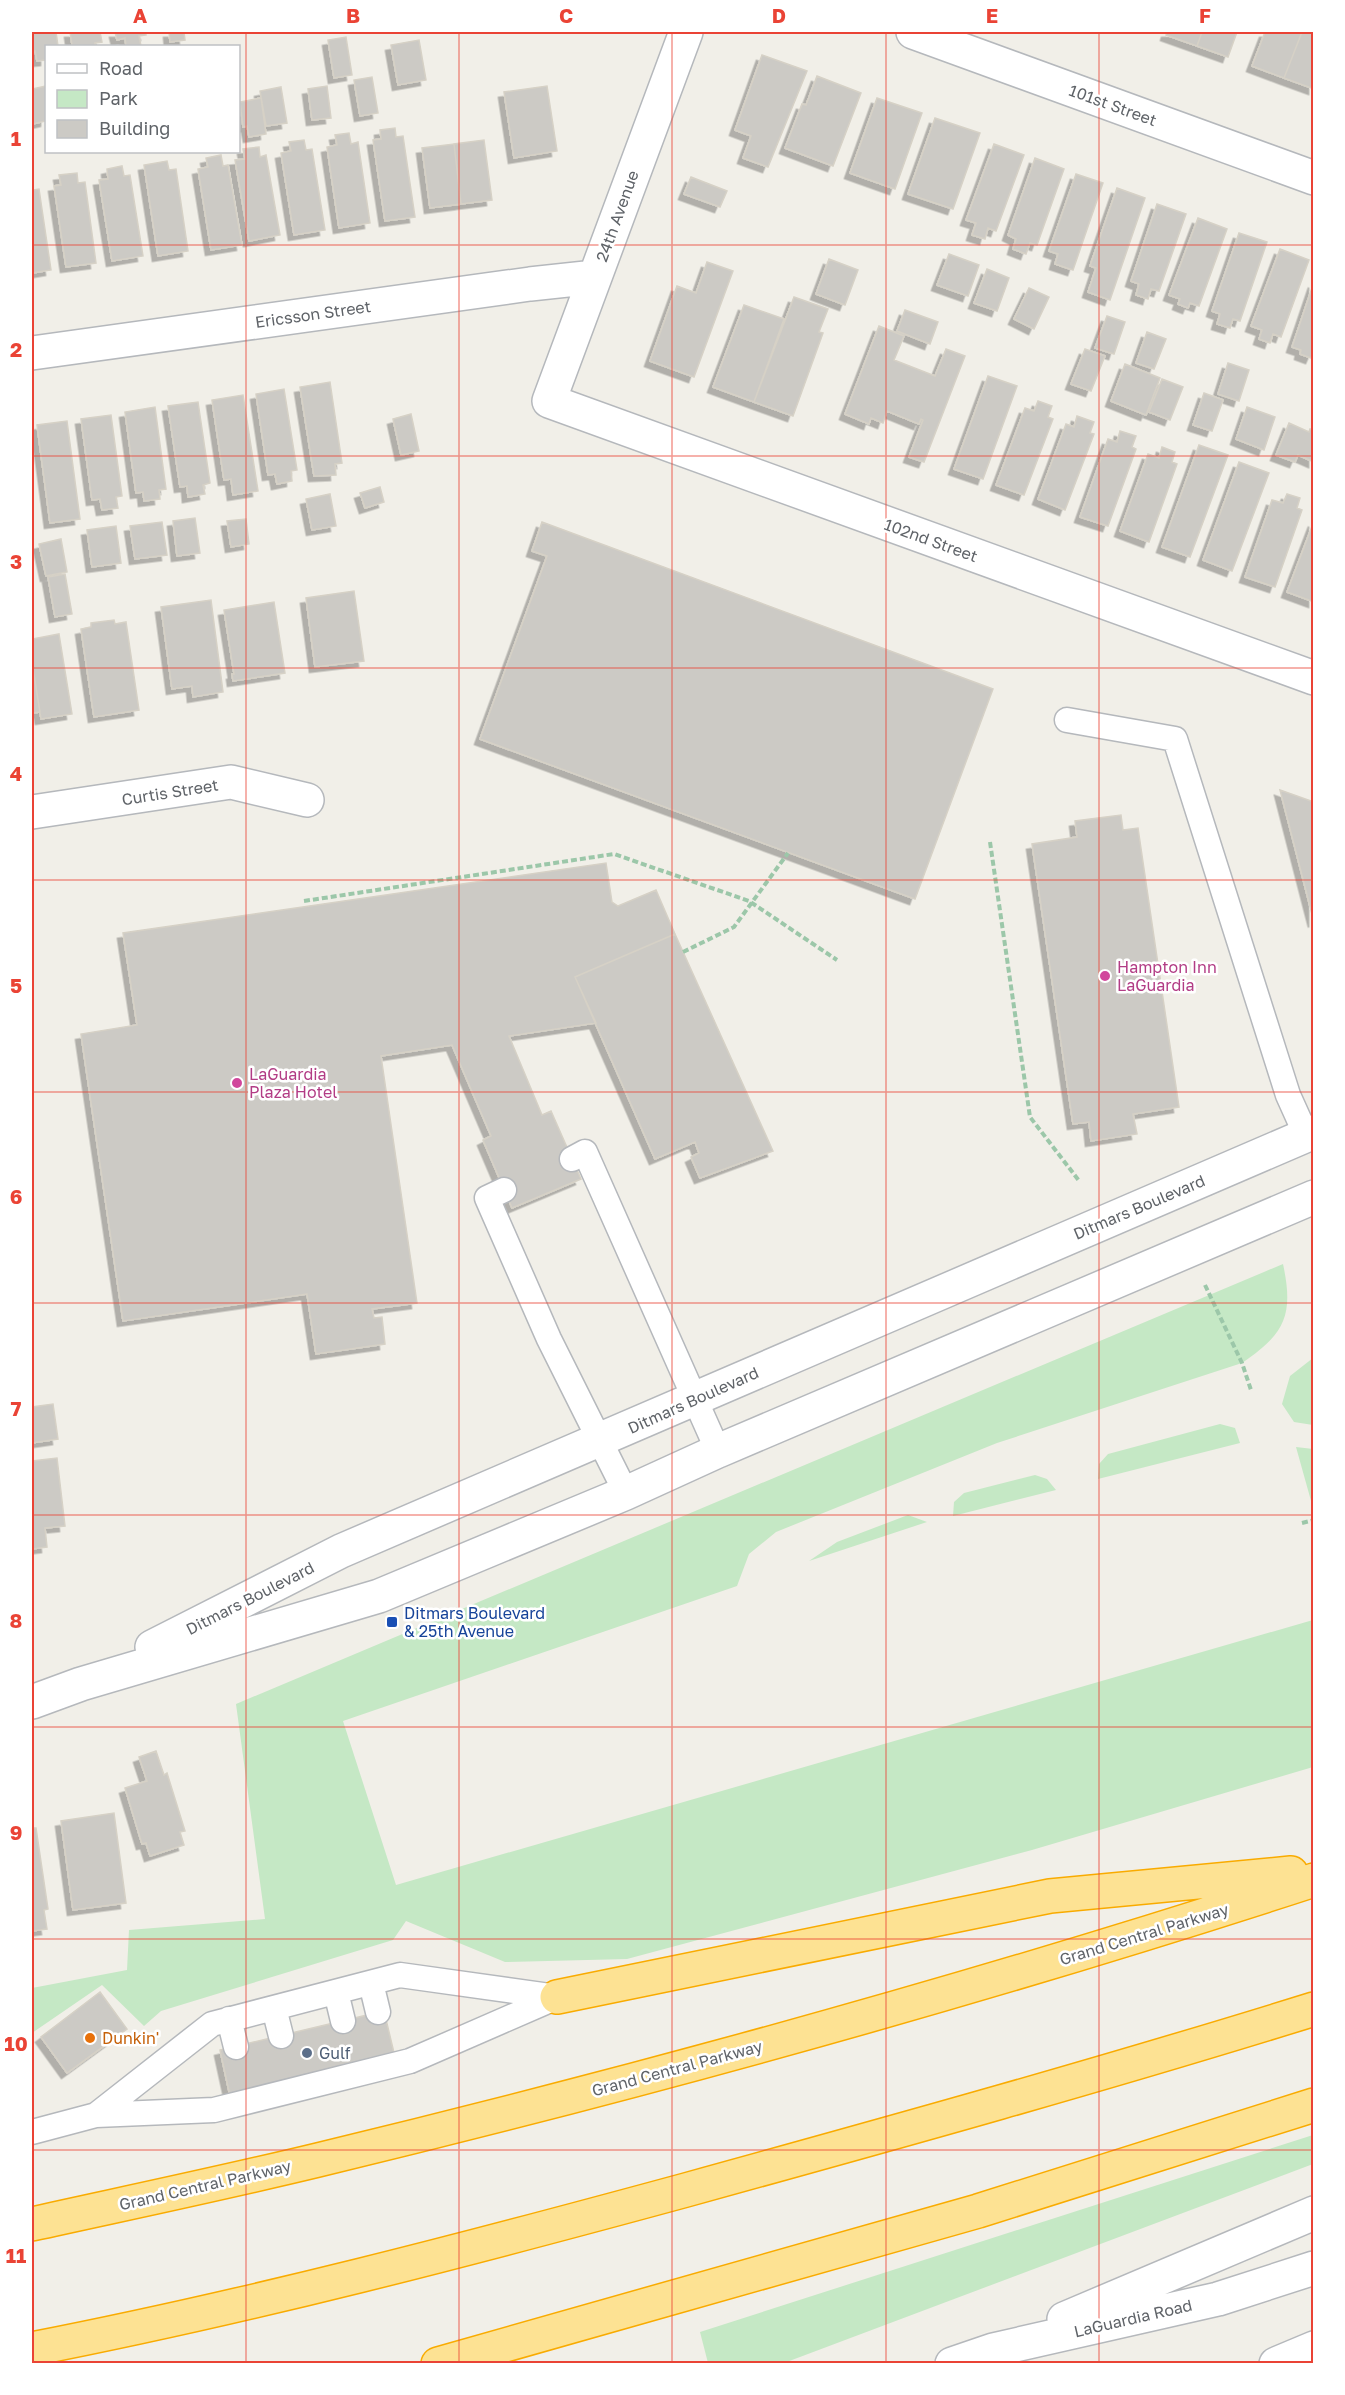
<svg xmlns="http://www.w3.org/2000/svg" width="1345" height="2395" viewBox="0 0 1345 2395" font-family="'Golos Text',sans-serif">
<style>
.green{fill:#c5e8c5}
.building{fill:#cccac5;stroke:#d6d1c6;stroke-width:1.5;filter:url(#shadow)}
.lines{fill:none;stroke-linecap:round;stroke-linejoin:round}
.service-casing{stroke:#b5b8bc;stroke-width:27}
.minor-casing{stroke:#b5b8bc;stroke-width:36}
.tertiary-casing{stroke:#b5b8bc;stroke-width:36}
.motorway-casing{stroke:#f9ab00;stroke-width:36}
.path{stroke:#9cc7a9;stroke-width:4;stroke-dasharray:6 3;stroke-linecap:butt}
.service{stroke:#fff;stroke-width:24}
.minor{stroke:#fff;stroke-width:33}
.tertiary{stroke:#fff;stroke-width:33}
.motorway{stroke:#fde293;stroke-width:33}
.path-bridge{stroke:#9cc7a9;stroke-width:4;stroke-dasharray:6 3;stroke-linecap:butt}
.grid{fill:none;stroke:#ea4335;stroke-width:1.5;stroke-opacity:0.55}
.hotel-dot{fill:#d1479c;stroke:#fff;stroke-width:2}
.transit-dot{fill:#1a4fb4;stroke:#fff;stroke-width:2}
.food-dot{fill:#e8710a;stroke:#fff;stroke-width:2}
.service-dot{fill:#5c6f8a;stroke:#fff;stroke-width:2}
.labels{text-anchor:middle;dominant-baseline:central;stroke-width:5;stroke-linejoin:round;paint-order:stroke}
.street-label{font-size:16px;fill:#5f6368;stroke:#fff}
.hotel-label{font-size:16px;fill:#b23c85;stroke:#fff;text-anchor:start}
.transit-label{font-size:16px;fill:#164399;stroke:#fff;text-anchor:start}
.food-label{font-size:16px;fill:#c56008;stroke:#fff;text-anchor:start}
.service-label{font-size:16px;fill:#4e5e75;stroke:#fff;text-anchor:start}
.neatline{fill:none;stroke:#ea4335;stroke-width:2}
.grid-label{font-size:20px;text-anchor:middle;font-weight:bold;fill:#ea4335}
</style>
<defs>
<filter id="shadow"><feDropShadow dx="-5.5" dy="5.5" stdDeviation="0" flood-color="#0004"/></filter>
</defs>
<rect width="100%" height="100%" fill="#f1efe8"/>
<!-- green -->
<path class="green" d="M1283 1264C1294 1315 1285 1334 1242 1363L997 1443 776 1532 749 1554 737 1586 343 1721 396 1885 1313 1620V1767L1032 1850 627 1959 505 1962 406 1921 393 1940 161 2011 144 2026 102 1985 32 2033V1988L127 1970 129 1930 265 1919 236 1704Z
M1313 1358V1425L1294 1422 1282 1404 1290 1376Z
M1220 1424 1235 1428 1240 1443 1098 1479 1099 1464 1108 1454Z
M1296 1447 1313 1449V1508Z
M1035 1475 1047 1479 1056 1490 953 1516 954 1502 964 1493Z
M908 1515 927 1522 809 1561 837 1542Z
M1313 2135V2164L784 2363H708L700 2332Z"/>
<!-- building -->
<path class="building" d="M32 32H56L58 46H46V60L37 61 35 51 32 52Z
M70 32H100L102 42 95 43V46L72 45Z
M115 32H145L146 35 139 36 141 46H126L125 38 117 40Z
M169 32H184L185 40 170 42Z
M1167 32H1202L1197 46 1166 35Z
M1202 32H1237L1228 57 1197 46Z
M1265 32H1302L1284 78 1252 66Z
M1302 32H1314V89L1284 78Z
M346 37 352 75 334 78 328 40Z
M419 40 426 80 398 85 391 45Z
M762 55 807 71 768 167 743 158 751 136 735 130Z
M817 76 861 93 833 166 785 148 802 104 806 105Z
M372 77 378 113 360 116 354 80Z
M46 86V121L32 124V89Z
M327 86 331 118 312 120 308 89Z
M547 86 557 151 514 158 504 92Z
M281 87 287 123 266 126 260 91Z
M261 98 266 134 249 137 247 126 243 127 240 102Z
M877 98 922 113 895 189 850 173Z
M935 118 980 133 953 209 908 194Z
M395 128 396 137 403 136 415 217 385 221 373 140 381 139 380 130Z
M349 133 351 144 358 142 370 223 339 228 327 147 337 145 335 135Z
M304 140 306 150 312 149 325 230 294 235 281 153 291 151 289 142Z
M484 140 492 200 461 204 454 144Z
M454 144 461 204 430 208 422 148Z
M994 144 1024 155 996 231 988 228 985 239 972 235 976 223 966 220Z
M259 147 260 157 266 155 280 235 249 241 235 160 245 159 243 149Z
M221 155 223 166 228 165 242 245 211 250 198 169 208 167 206 158Z
M1035 158 1064 169 1037 245 1030 243 1026 254 1013 249 1016 239 1008 235Z
M167 161 169 170 176 169 188 251 158 256 144 165Z
M122 166 124 176 130 175 143 256 112 261 99 180 108 179 107 169Z
M77 173 78 183 85 182 96 263 66 267 54 186 61 185 59 175Z
M1076 174 1103 183 1073 270 1055 264 1058 254 1049 251Z
M691 177 727 191 720 207 684 194Z
M32 182 33 190 39 189 51 270 32 273Z
M1117 188 1145 198 1110 300 1088 292 1096 268 1090 266 1091 263Z
M1157 204 1186 214 1159 291 1151 289 1148 299 1136 295 1139 284 1131 281Z
M1198 218 1227 229 1199 306 1190 303 1188 308 1178 304 1180 299 1169 295Z
M1239 233 1267 242 1240 321 1233 319 1230 328 1217 324 1220 314 1212 311Z
M1280 249 1309 260 1281 337 1273 334 1270 343 1259 339 1262 330 1251 326Z
M949 254 979 265 968 296 937 285Z
M829 259 858 270 845 305 816 294Z
M707 262 733 271 694 377 650 361 677 286 696 293Z
M987 269 1009 278 997 311 974 303Z
M1314 282V351L1311 358 1300 354 1301 350 1292 347Z
M1029 288 1049 297 1034 329 1014 319Z
M794 297 828 309 819 332 823 333 793 416 754 402Z
M744 305 784 319 754 402 713 387Z
M905 310 938 322 930 344 897 331Z
M1107 316 1125 322 1114 354 1095 348Z
M879 326 904 336 894 360 935 376 946 349 965 356 924 462 909 457 923 420 921 419 919 424 887 411 883 423 871 418 869 424 845 414Z
M1147 332 1166 339 1154 369 1136 363Z
M1085 349 1105 356 1091 391 1071 384Z
M1228 363 1249 370 1239 401 1218 394Z
M1125 364 1160 378 1146 415 1111 401Z
M988 376 1017 386 983 479 954 469Z
M1162 379 1183 387 1170 420 1149 412Z
M330 382 342 463 335 464 336 475 314 476 300 387Z
M284 389 297 470 291 471 292 481 277 484 275 474 268 475 256 394Z
M1204 393 1223 400 1212 431 1193 425Z
M243 395 258 491 233 495 231 479 224 480 212 400Z
M1038 401 1052 406 1048 417 1053 419 1024 495 996 485 1025 408 1034 411Z
M198 402 210 483 203 485 205 494 188 497 187 486 180 487 168 406Z
M155 407 166 489 159 490 160 499 144 501 143 492 136 493 125 412Z
M1247 407 1275 417 1264 450 1236 439Z
M411 414 419 451 401 455 393 419Z
M111 415 122 496 116 497 118 508 102 510 100 499 92 500 81 419Z
M1077 416 1094 422 1090 433 1094 434 1065 510 1038 499 1066 424 1074 427Z
M67 421 80 519 50 523 37 425Z
M1289 423 1309 432 1310 429 1314 430V462L1298 455 1295 462 1276 455Z
M1120 431 1136 436 1132 447 1136 449 1108 526 1080 517 1108 439 1117 442Z
M1199 445 1228 455 1190 557 1162 547Z
M1162 447 1175 452 1172 462 1177 464 1149 542 1120 531 1148 454 1159 458Z
M1239 462 1269 473 1232 571 1203 560Z
M380 487 384 502 365 508 360 493Z
M330 494 336 526 312 530 306 499Z
M1287 494 1300 498 1297 508 1302 510 1275 587 1245 577 1272 500 1283 503Z
M195 518 200 553 177 556 173 521Z
M246 519 249 544 231 547 227 521Z
M1314 521V602L1287 592Z
M162 522 167 555 135 559 130 526Z
M542 522 993 689 915 899 480 739 547 556 532 551Z
M116 526 121 563 92 567 87 530Z
M61 539 67 572 46 576 39 544Z
M65 574 72 614 55 617 48 577Z
M354 591 364 661 315 667 306 598Z
M211 600 223 692 193 697 192 686 172 689 161 607Z
M274 602 285 673 233 681 232 674H234L224 610Z
M114 620 115 624 126 622 139 710 94 717 81 629 91 627V623Z
M59 634 72 714 41 719 32 662V639Z
M32 662 40 712 32 713Z
M1280 790 1314 802V922Z
M1121 815 1123 830 1138 828 1179 1107 1133 1114 1137 1134 1091 1141 1089 1122 1073 1124 1032 844 1077 837 1075 821Z
M606 863 612 902 618 906 656 890 675 934 575 977 596 1023 509 1036 542 1115 551 1111 581 1179 512 1208 483 1140 491 1136 452 1045 381 1056 417 1303 372 1309 374 1318 382 1317 385 1344 316 1354 307 1294 123 1321 81 1034 137 1025 123 933Z
M675 934 773 1151 700 1178 691 1157 699 1153 695 1142 655 1159 575 977Z
M53 1404 58 1439 32 1443V1407Z
M57 1458 65 1526 45 1528 47 1547 32 1549V1461Z
M156 1751 164 1775 167 1773 185 1831 180 1832 184 1845 150 1856 146 1843 142 1844 125 1788 147 1781 139 1757Z
M114 1813 126 1903 73 1910 61 1821Z
M32 1828H36L48 1909 44 1910 47 1929 32 1931Z
M100 1992 127 2029 67 2073 41 2037Z
M384 2011 395 2057 230 2096 220 2050Z"/>
<g class="lines">
<defs>
<path id="service" d="M1067 720 1175 739 1288 1095 1306 1135
M572 1159 585 1152 718 1451
M504 1190 487 1198 549 1339 626 1493
M371 1983 378 2012
M336 1992 343 2021
M274 2008 281 2036
M229 2019 236 2047
M96 2115 212 2024 400 1975 557 1997
M32 2132 96 2115 214 2110 410 2061 557 1997"/>
<path id="minor" d="M686 32 549 401 1314 678
M913 32 1314 178
M32 353 530 284 595 277
M32 812 231 782 307 800"/>
<path id="tertiary" d="M152 1647 341 1551 1314 1132
M32 1702 81 1684 379 1596 626 1493 718 1451 1314 1197
M1064 2319 1314 2213
M952 2364 993 2350 1218 2299 1314 2268
M1276 2364 1314 2348"/>
<path id="motorway" d="M557 1997 1050 1896 1291 1873
M32 2224C127 2203 223 2183 318 2160 653 2079 985 1987 1314 1880
M32 2349C252 2306 469 2249 686 2190 896 2132 1105 2074 1314 2009
M438 2364 978 2211 1314 2105"/>
</defs>
<!-- service casing -->
<use href="#service" class="service-casing"/>
<!-- minor casing -->
<use href="#minor" class="minor-casing"/>
<!-- tertiary casing -->
<use href="#tertiary" class="tertiary-casing"/>
<!-- motorway casing -->
<use href="#motorway" class="motorway-casing"/>
<!-- path -->
<path class="path" d="M990 842 1030 1117 1080 1182
M304 901 614 854 749 901 837 960
M1205 1285 1242 1363 1251 1390
M1302 1523 1314 1520"/>
<!-- service -->
<use href="#service" class="service"/>
<!-- minor -->
<use href="#minor" class="minor"/>
<!-- tertiary -->
<use href="#tertiary" class="tertiary"/>
<!-- motorway -->
<use href="#motorway" class="motorway"/>
<!-- path-bridge -->
<path class="path-bridge" d="M683 952 734 927 788 853"/>
</g>
<!-- grid -->
<path class="grid" d="M246 32V2364M459 32V2364M672 32V2364M886 32V2364M1099 32V2364M32 245H1314M32 456H1314M32 668H1314M32 880H1314M32 1092H1314M32 1303H1314M32 1515H1314M32 1727H1314M32 1939H1314M32 2150H1314"/>
<!-- markers -->
<g class="hotel-dot">
<circle cx="1105" cy="976" r="6"/>
<circle cx="237" cy="1083" r="6"/>
</g>
<rect class="transit-dot" x="386" y="1616" width="12" height="12" rx="3"/>
<circle class="food-dot" cx="90" cy="2038" r="6"/>
<circle class="service-dot" cx="307" cy="2053" r="6"/>
<g class="labels">
<!-- street labels -->
<g class="street-label">
<text transform="translate(1113 105) rotate(20)">101st Street</text>
<text transform="translate(617 216) rotate(-70)">24th Avenue</text>
<text transform="translate(313 314) rotate(-8)">Ericsson Street</text>
<text transform="translate(931 540) rotate(20)">102nd Street</text>
<text transform="translate(170 792) rotate(-9)">Curtis Street</text>
<text transform="translate(1139 1207) rotate(-23)">Ditmars Boulevard</text>
<text transform="translate(693 1400) rotate(-24)">Ditmars Boulevard</text>
<text transform="translate(250 1598) rotate(-27)">Ditmars Boulevard</text>
<text transform="translate(1144 1934) rotate(-17)">Grand Central Parkway</text>
<text transform="translate(677 2068) rotate(-15)">Grand Central Parkway</text>
<text transform="translate(205 2185) rotate(-13)">Grand Central Parkway</text>
<text transform="translate(1133 2318) rotate(-13)">LaGuardia Road</text>
</g>
<!-- hotel labels -->
<g class="hotel-label">
<text x="1117" y="967">Hampton Inn<tspan x="1117" dy="18">LaGuardia</tspan></text>
<text x="249" y="1074">LaGuardia<tspan x="249" dy="18">Plaza Hotel</tspan></text>
</g>
<!-- transit labels -->
<g class="transit-label">
<text x="404" y="1613">Ditmars Boulevard<tspan x="404" dy="18">&amp; 25th Avenue</tspan></text>
</g>
<!-- food labels -->
<g class="food-label">
<text x="102" y="2038">Dunkin'</text>
</g>
<!-- service labels -->
<g class="service-label">
<text x="319" y="2053">Gulf</text>
</g>
</g>
<!-- border -->
<rect width="1345" height="2395" fill="none" stroke="#ffffff" stroke-width="66"/>
<!-- legend -->
<rect x="45" y="45" width="195" height="108" fill="#ffffff" stroke="#bfc1c3" stroke-width="1.5"/>
<rect x="57" y="64" width="30" height="9" fill="#ffffff" stroke="#bfc1c3" stroke-width="1.5"/>
<text x="99" y="75" font-size="18" fill="#5f6368">Road</text>
<rect x="57" y="90" width="30" height="18" fill="#c5e8c5" stroke="#bfc1c3" stroke-width="1.5"/>
<text x="99" y="105" font-size="18" fill="#5f6368">Park</text>
<rect x="57" y="120" width="30" height="18" fill="#cccac5" stroke="#bfc1c3" stroke-width="1.5"/>
<text x="99" y="135" font-size="18" fill="#5f6368">Building</text>
<rect x="33" y="33" width="1279" height="2329" class="neatline"/>
<g class="grid-label">
<text x="140" y="23">A</text>
<text x="353" y="23">B</text>
<text x="566" y="23">C</text>
<text x="779" y="23">D</text>
<text x="992" y="23">E</text>
<text x="1205" y="23">F</text>
<text x="16" y="146">1</text>
<text x="16" y="357">2</text>
<text x="16" y="569">3</text>
<text x="16" y="781">4</text>
<text x="16" y="993">5</text>
<text x="16" y="1204">6</text>
<text x="16" y="1416">7</text>
<text x="16" y="1628">8</text>
<text x="16" y="1840">9</text>
<text x="16" y="2051">10</text>
<text x="16" y="2263">11</text>
</g>
</svg>
